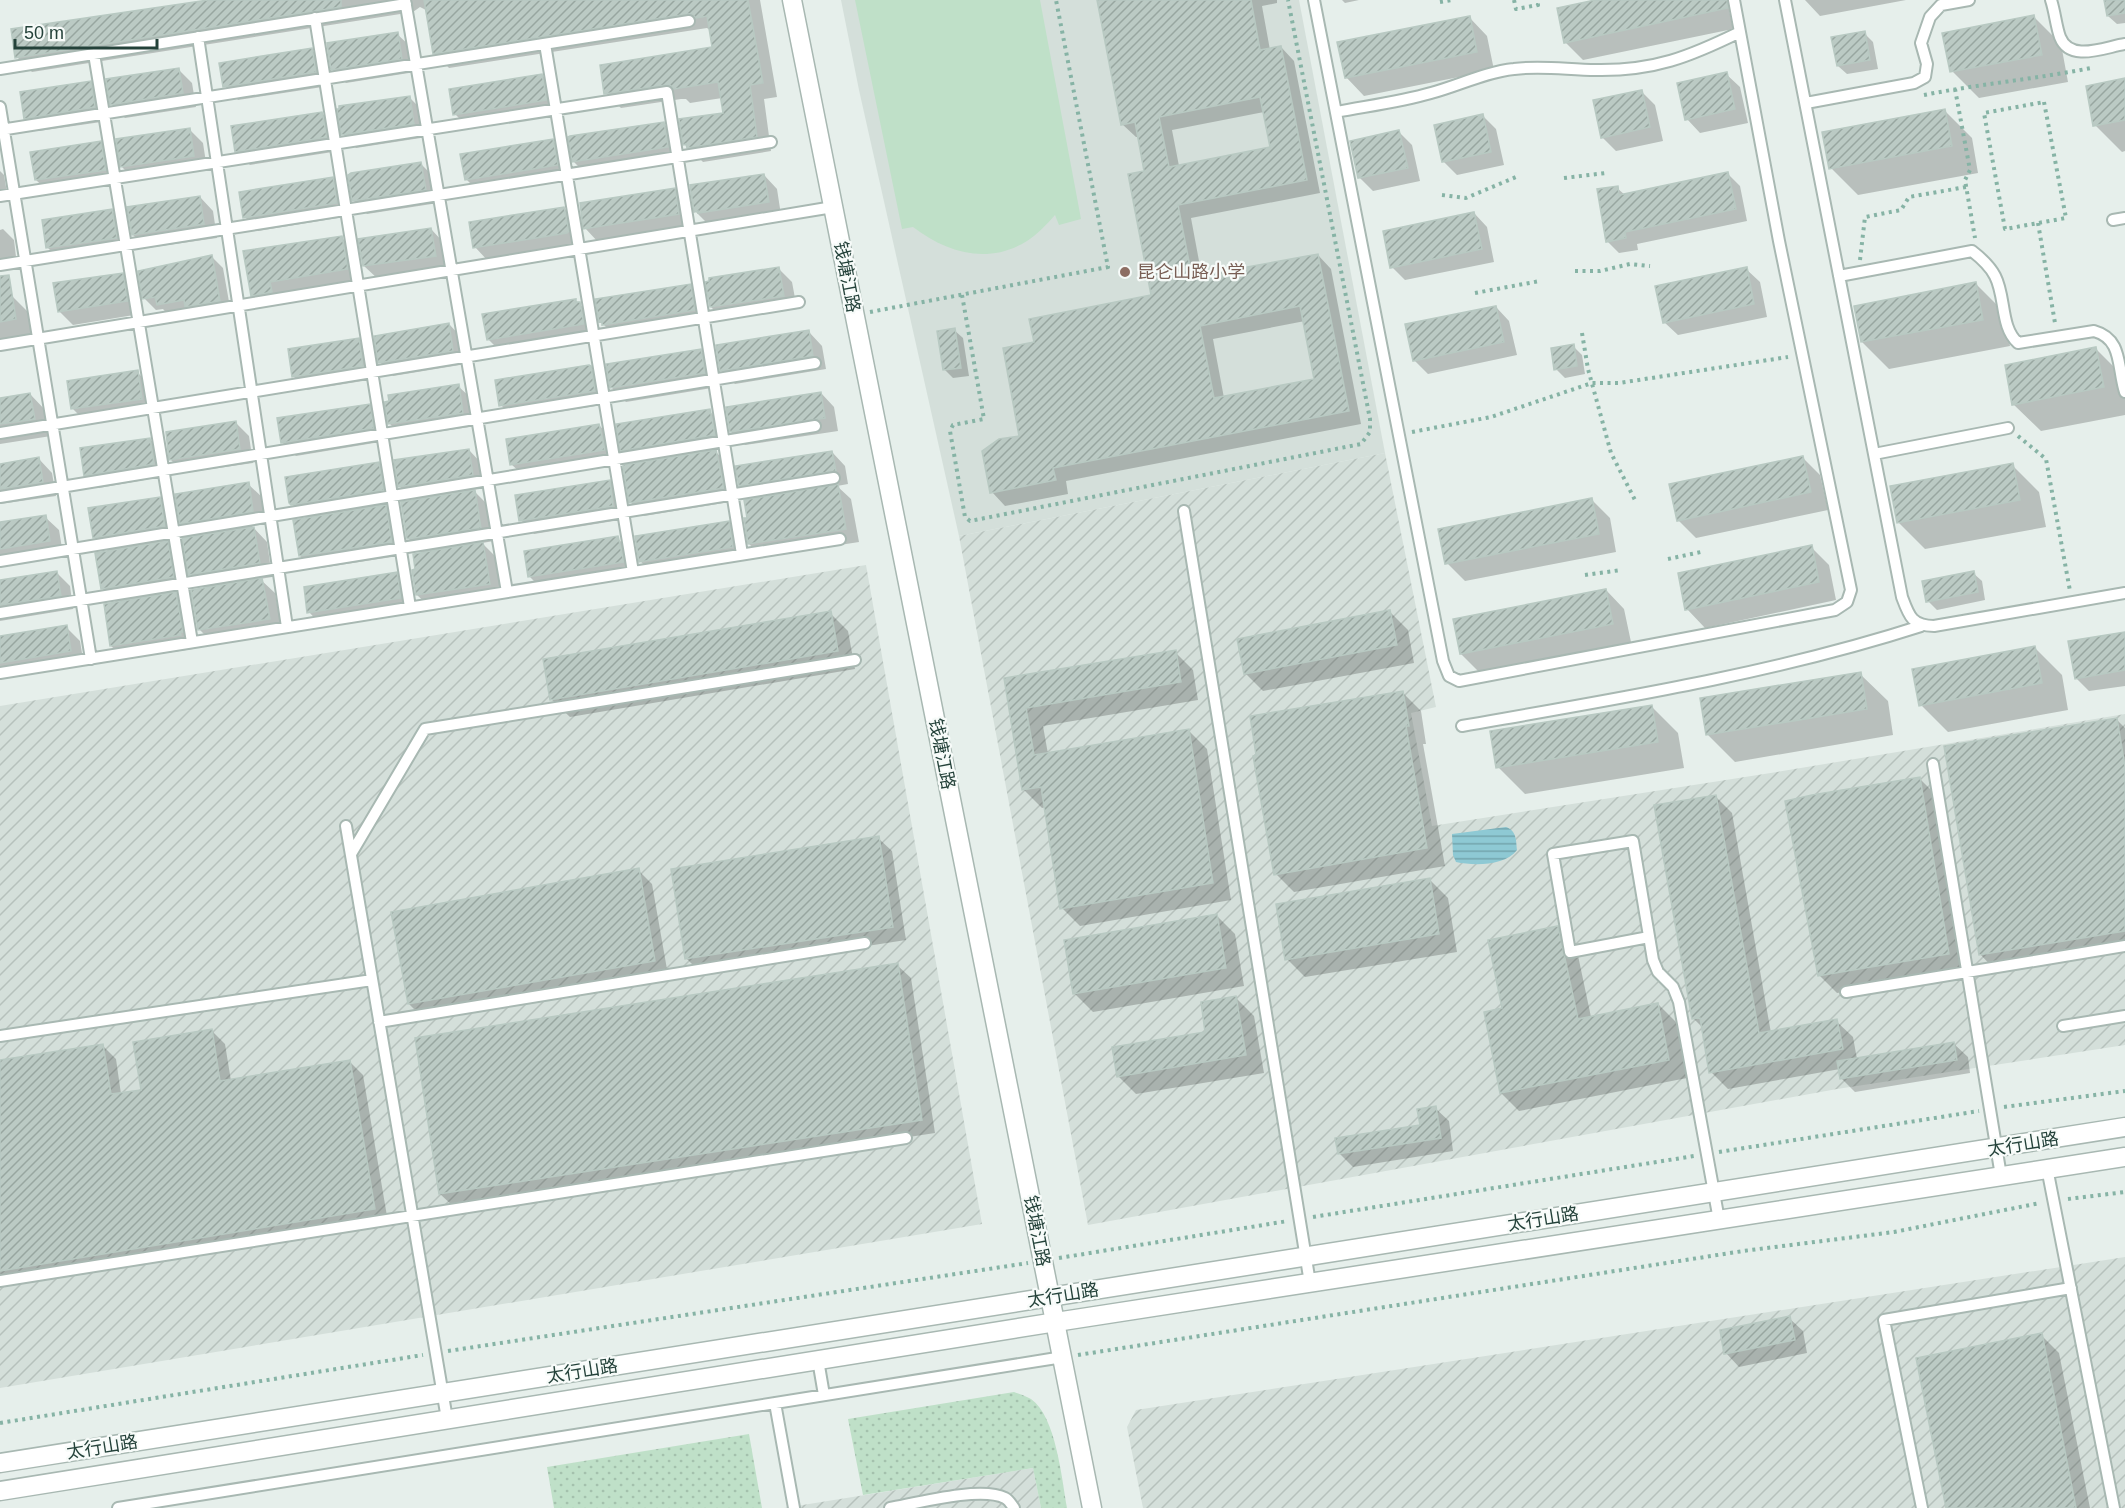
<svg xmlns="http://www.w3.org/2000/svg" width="2125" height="1508" viewBox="0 0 2125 1508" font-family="Arial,'Noto Sans SC',sans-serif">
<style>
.built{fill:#d4dfda}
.industrial{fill:url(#industrial-furrows)}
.grass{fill:url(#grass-dots)}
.pitch{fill:#bfe0c8}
.water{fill:url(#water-rules)}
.shadow{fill:#0003;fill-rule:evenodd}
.building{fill:url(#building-hatch);stroke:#b8c9c2;stroke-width:1.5;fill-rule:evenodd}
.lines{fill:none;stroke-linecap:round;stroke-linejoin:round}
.service-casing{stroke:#a8b8b2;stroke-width:14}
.tertiary-casing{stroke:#a8b8b2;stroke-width:21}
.path{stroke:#86b3a5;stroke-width:4;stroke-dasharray:3 4.5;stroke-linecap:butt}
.service{stroke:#fff;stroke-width:10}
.tertiary{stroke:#fff;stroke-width:18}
.education-dot{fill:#8d6e63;stroke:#f7fbf9;stroke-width:2}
.labels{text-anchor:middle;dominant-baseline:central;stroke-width:4.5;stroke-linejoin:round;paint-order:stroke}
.education-label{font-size:18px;fill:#785e54;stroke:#f7fbf9;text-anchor:start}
.street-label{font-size:18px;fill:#24423a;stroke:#f7fbf9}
</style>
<defs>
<pattern id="industrial-furrows" width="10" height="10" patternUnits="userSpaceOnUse" patternTransform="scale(1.5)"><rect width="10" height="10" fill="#d4dfda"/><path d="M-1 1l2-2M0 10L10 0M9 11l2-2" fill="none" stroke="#b6c1bc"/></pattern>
<pattern id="grass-dots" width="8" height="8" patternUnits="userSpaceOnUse" patternTransform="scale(1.5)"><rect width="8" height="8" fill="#bfe0c8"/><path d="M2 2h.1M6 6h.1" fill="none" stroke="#a4c1ad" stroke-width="1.8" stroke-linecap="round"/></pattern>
<pattern id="water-rules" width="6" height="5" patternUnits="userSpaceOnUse" patternTransform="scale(1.5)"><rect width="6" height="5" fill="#8ec9d4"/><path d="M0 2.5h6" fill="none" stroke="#74a5ad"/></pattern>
<pattern id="building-hatch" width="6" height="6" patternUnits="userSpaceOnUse" patternTransform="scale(1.5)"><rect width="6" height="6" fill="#bbcac4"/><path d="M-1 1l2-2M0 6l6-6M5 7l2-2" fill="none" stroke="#98a6a0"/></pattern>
</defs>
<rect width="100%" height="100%" fill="#e6efeb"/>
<!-- built -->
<path class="built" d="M841 0H1299L1385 453 959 536 859 90Z"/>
<!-- industrial -->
<path class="industrial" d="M1385 453 1436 707 1411 713 1432 826 1777 772 2125 714V1045L1837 1089 1088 1225 959 536Z
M866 565 982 1224 0 1388V706Z
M2125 1257V1508H1143L1127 1427 1136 1410Z
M1033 1468 1041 1508H784Z"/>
<!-- grass -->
<path class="grass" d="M1014 1392C1019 1394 1026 1396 1031 1399 1056 1416 1062 1480 1067 1508H1041L1033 1468 863 1495 848 1419Z
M749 1434 762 1508H554L547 1467Z"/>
<!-- pitch -->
<path class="pitch" d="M855 0H1040L1081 219 1059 225 1055 215C1047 224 1038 234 1027 241 988 265 947 253 913 227L902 229Z"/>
<!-- water -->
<path class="water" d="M1506 827C1517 831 1516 841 1517 850 1505 866 1474 866 1456 862L1453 855 1452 834Z"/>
<!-- shadow -->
<path class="shadow" d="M214 0H760L777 97 764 99 771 151 703 162 685 144 725 114 722 98 690 103 686 99H681L621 108 606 93 714 48 711 31 707 28 449 68 435 53 428 11 420 7 413 12 32 72 17 57Z
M1098 0H1277V3L1262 6 1270 50 1281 47 1294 61 1320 193 1191 218 1202 277 1318 255 1331 269 1361 424 1066 481 1068 494 1005 506 992 492 1021 437 1035 344 1152 297 1146 172 1139 137H1136L1122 124ZM1264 112 1271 148 1179 166 1172 130ZM1305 321 1316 380 1224 398 1213 339Z
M1342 0H1359L1345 3Z
M1603 0H1727L1733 29 1583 60 1565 42Z
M1805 0H1906L1820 16Z
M2106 0H2125V23L2117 24 2108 16Z
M1469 17 1487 36 1494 70 1364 96 1346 77Z
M2034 17 2061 44 2068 82 1979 98 1952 71Z
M1864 33 1873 42 1878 69 1847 74 1838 66Z
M397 34 411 47 415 72 346 83 332 69Z
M312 50 325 63 329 86 238 100 225 86Z
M179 70 192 83 196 107 125 118 111 104Z
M1726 74 1740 87 1748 123 1700 133 1687 119Z
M542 75 555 89 559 113 468 127 455 114Z
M2125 80V151L2122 152 2095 125Z
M90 83 104 96 108 121 39 131 25 118Z
M1642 92 1655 105 1663 141 1616 151 1602 137Z
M409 97 423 111 427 137 356 148 343 134Z
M1945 111 1972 138 1978 173 1858 195 1831 168Z
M322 113 335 127 339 151 250 165 236 151Z
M1483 116 1496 129 1504 165 1457 175 1443 161Z
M663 123 677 137 681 160 587 175 574 162Z
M189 129 203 143 207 169 135 180 122 167Z
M1399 132 1412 145 1420 181 1373 191 1359 177Z
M553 141 566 155 570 179 480 193 466 179Z
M100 143 114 156 118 183 50 193 36 180Z
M421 164 434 177 438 203 367 214 353 200Z
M0 171 4 175 8 199 0 200Z
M1728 174 1740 186 1747 221 1637 244 1638 250 1619 253 1607 241 1617 188 1625 195Z
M764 175 777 189 781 215 709 225 695 211Z
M333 179 346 192 350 216 258 231 245 217Z
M674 189 688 203 692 227 598 242 585 228Z
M200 197 213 211 217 238 147 248 133 235Z
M564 208 578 222 581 245 488 261 475 247Z
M112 211 125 224 130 251 61 261 48 248Z
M1474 213 1487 227 1494 262 1405 280 1392 267Z
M3 229 14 240 17 265 0 267V230Z
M431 229 444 243 448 269 378 279 364 266Z
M341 237 353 249 359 281 281 294 283 304 264 307 252 295 245 252Z
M211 256 223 268 231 313 198 318 193 313 170 317 163 309 156 310 144 298Z
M779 269 792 282 797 309 724 320 711 307Z
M1746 269 1760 282 1767 317 1678 335 1664 322Z
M122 275 136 288 140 314 73 325 59 311Z
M1976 284 2003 311 2010 346 1889 369 1862 342Z
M690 286 704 299 707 323 617 338 600 321Z
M11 295 28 312 32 336 0 341V297Z
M575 300 593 317 597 337 502 353 488 339Z
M1496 307 1509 321 1517 355 1428 374 1414 360Z
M449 324 462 338 466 364 393 376 380 362Z
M954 330 963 338 969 376 953 378 945 370Z
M809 332 822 346 826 369 735 384 721 370Z
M358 340 372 353 375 379 307 390 294 377 289 350Z
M1573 346 1582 355 1585 374 1565 378 1556 369Z
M2096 349 2123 376 2125 388V415L2041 431 2013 404Z
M701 351 714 364 718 387 626 402 611 387Z
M590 368 604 381 608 404 514 419 501 405Z
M137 372 151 386 155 412 86 422 73 409 69 382Z
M458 386 472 399 476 426 403 437 390 424Z
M821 393 834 407 838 431 745 445 731 432Z
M30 394 47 412 51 436 0 444V399Z
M369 405 383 419 386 441 296 456 282 442Z
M709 411 723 424 728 448 714 450 729 465 736 501 644 516 630 502 637 465 622 450Z
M236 423 249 436 253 463 184 473 171 460Z
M599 425 612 439 618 463 525 477 511 464Z
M150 439 163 453 167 476 99 488 85 475Z
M469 450 482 464 486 488 473 490 488 505 494 541 482 543 496 557 502 597 431 608 417 595V570L423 554 408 538 414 501 400 487Z
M832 452 845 466 848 484 837 486 851 499 859 542 763 557 749 544 755 500 740 485Z
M1802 457 1820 475 1828 510 1696 538 1678 520Z
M39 459 52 473 56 496 0 504V465Z
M379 464 392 478 396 503 384 505 399 520 405 555 314 569 300 556 307 519 290 502Z
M2012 465 2039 492 2046 527 1925 549 1898 522Z
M610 481 623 495 626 519 534 534 521 520Z
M248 484 262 497 266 524 252 526 267 542 272 577 260 579 275 593 282 632 213 643 199 629 205 589 190 574 196 538 181 523Z
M160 498 173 512 178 539 166 541 181 556 186 590 174 592 189 607 193 649 125 659 111 646 117 603 102 588 109 552 94 537Z
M1592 500 1610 518 1616 552 1465 581 1447 563Z
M45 517 59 530 63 554 0 564V524Z
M728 522 742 536 746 560 654 574 640 561Z
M617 538 633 553 636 575 543 590 530 577 526 553Z
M1811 547 1829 565 1836 600 1705 628 1687 609Z
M56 572 70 586 73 609 0 621V581Z
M1973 573 1982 581 1985 600 1937 610 1928 601Z
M396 574 410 587 414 611 322 626 309 612Z
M1606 590 1624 609 1631 642 1479 672 1461 654Z
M1390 612 1408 630 1414 663 1263 691 1245 673Z
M830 613 848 631 855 669 570 717 551 699Z
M66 627 80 641 84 665 0 678V638Z
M2125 633V686L2089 691 2076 678Z
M2035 648 2062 675 2068 710 1948 732 1921 705Z
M1175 652 1193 670 1198 700 1043 726 1048 754 1189 731 1207 749 1231 900 1080 926 1062 908 1046 807 1042 808 1024 790 1006 679Z
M1860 674 1888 701 1893 735 1735 762 1708 735Z
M1402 692 1421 711 1426 744H1423L1445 866 1294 892 1276 874Z
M1651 706 1678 733 1684 768 1525 794 1498 767Z
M2117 720 2125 728V952L1998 973 1980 954Z
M1920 779 1937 796 1966 971 1837 993 1819 975Z
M1715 796 1732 813 1771 1033 1836 1021 1853 1037 1857 1059 1954 1044 1968 1057 1970 1073 1855 1092 1841 1078 1840 1069 1728 1089 1711 1072 1703 1028 1693 1018Z
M878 838 892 851 906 940 700 972 686 958Z
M638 870 652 884 668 975 422 1017 409 1004Z
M1429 879 1448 898 1457 952 1305 977 1287 959Z
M1217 916 1235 934 1244 986 1093 1012 1075 994Z
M1557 928 1576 946 1591 1017 1658 1004 1676 1022 1687 1078 1519 1111 1501 1093 1504 1009Z
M897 965 911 978 935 1133 454 1207 440 1194Z
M1236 998 1254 1016 1264 1073 1136 1094 1118 1076 1207 1033Z
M211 1030 225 1044 231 1081 350 1062 363 1075 388 1222 0 1286V1062L102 1045 116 1059 121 1094 142 1091Z
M1435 1108 1449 1121 1453 1151 1353 1167 1339 1153 1421 1126Z
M1789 1318 1803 1331 1807 1353 1739 1367 1726 1353Z
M2041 1335 2059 1353 2090 1508H1947Z"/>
<!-- building -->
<path class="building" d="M208 0H341V7L15 58 11 29Z
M424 0H748L763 83 750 85 757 137 687 148 686 144 683 145 679 119 723 113 718 82 674 89 670 85H666L604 94 600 65 712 47 707 16 696 18 692 14H688L433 54Z
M1097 0H1251L1260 50 1281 46 1307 180 1178 205 1192 277 1318 254 1349 411 1053 468 1056 480 990 493 982 451 999 439 1019 436 1003 348 1034 342 1029 319 1151 295 1128 174 1144 171 1135 122 1121 125ZM1260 97 1270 147 1169 167 1159 117ZM1300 306 1314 379 1214 398 1200 326Z
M1595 0H1727L1728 8 1564 43 1557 8Z
M2104 0H2125V13L2107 16Z
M2034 15 2042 55 1950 72 1942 33Z
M1470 16 1477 52 1345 78 1337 42Z
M1865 31 1870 60 1837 66 1831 37Z
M398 32 402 59 331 70 327 43Z
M312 48 316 72 223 87 219 63Z
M179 68 183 93 110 105 106 79Z
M1727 72 1735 109 1685 120 1677 83Z
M542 74 547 100 453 115 449 89Z
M2125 78V120L2093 126 2086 86Z
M91 81 95 107 24 119 20 92Z
M1642 90 1650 127 1601 138 1593 100Z
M410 96 414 124 341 135 337 109H339V106Z
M1945 109 1952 146 1829 169 1822 132Z
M322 112 327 137 235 152 231 126Z
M1483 114 1491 152 1442 162 1434 125Z
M664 122 668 147 572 162 568 137 570 136Z
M190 128 194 156 120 167 116 139Z
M1399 130 1408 168 1358 178 1350 141Z
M553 139 558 165 465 180 460 154Z
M101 141 106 170 35 180 30 152Z
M421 162 426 190 352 201 348 175 351 173Z
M1728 172 1736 209 1625 232 1626 238 1606 242 1597 189 1618 186 1619 195Z
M764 174 769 202 698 213V211L694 212 690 185Z
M333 177 337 203 243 218 239 192Z
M675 188 679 214 583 229 580 203Z
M200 196 204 224 132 235 127 207Z
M564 207 569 231 567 233 473 248 469 222Z
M112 209 117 238 46 248 42 220Z
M1474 212 1482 249 1390 268 1383 231Z
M431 228 436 256 363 266 358 239Z
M342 236 348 269 270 282 272 292 251 296 243 251Z
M212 255 220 301 185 307 184 300 157 305 155 297 142 299 138 271Z
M779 267 784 296 710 307 705 282 709 281V278Z
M1747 267 1754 304 1663 323 1655 286Z
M123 273 128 301 58 312 53 283Z
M9 275 16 319 0 322V276Z
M1976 282 1983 320 1861 342 1854 306Z
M691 284 695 310 602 325V321L599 322 595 299Z
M576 299V302H580L584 324 487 340 482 314Z
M1496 306 1504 342 1413 361 1405 324Z
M449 323 453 351 378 363 374 336Z
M955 328 961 368 943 370 937 331Z
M809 330 813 356 720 371 716 345Z
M359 338 363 366 292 377 288 349Z
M1574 344 1577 366 1554 370 1551 348Z
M2096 347 2104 387 2012 405 2005 365Z
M701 349 705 373 610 388 606 364Z
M589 365 591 366 595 391 499 406 495 380Z
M138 370 142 399 71 409 67 381Z
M459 384 463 413 388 424 384 402 389 401 388 395Z
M821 392 825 418 730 432 726 407Z
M30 393 35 419 0 424V398Z
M370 404 374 428 281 443 277 418Z
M710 409 715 435 620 451 616 424Z
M236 421 240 449 169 460 166 432Z
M599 424 605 450 510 465 506 439Z
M150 438 154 464 84 476 80 448Z
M469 449 473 475 398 487 394 460Z
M716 450 724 488 629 503 623 465Z
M832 451 836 471 739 486 735 466Z
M1803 456 1811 492 1677 521 1669 484Z
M39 457 43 482 0 489V464Z
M379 462 384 490 291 505 289 503 285 477Z
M2013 463 2020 500 1897 523 1890 486Z
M610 480 613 506 519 521 515 495Z
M249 482 253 511 252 512 180 524 175 494Z
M838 484 846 529 748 544 744 518H747L744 500Z
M475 490 481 528 407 539 401 502Z
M160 497 165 526 93 538 88 508Z
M1592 498 1599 534 1445 564 1438 529Z
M386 505 392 542 299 556 293 520Z
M46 515 50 541 0 549V522Z
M729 521 733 547 639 562 635 536Z
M254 527 260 563 188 575 182 538Z
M618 536 624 562 528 577 524 551Z
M168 541 174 577 101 589 95 553Z
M483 542 490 584 416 595 412 570 415 569 413 554Z
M1812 545 1819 582 1685 610 1678 573Z
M57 571 61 596 0 605V580Z
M1974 571 1978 592 1926 602 1922 581Z
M397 572 401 598 307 613 304 587Z
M262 578 270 619 198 630 191 590Z
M1606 589 1613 624 1460 654 1453 619Z
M176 592 183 632H180L181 635 110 646 104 604Z
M1390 610 1397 645 1244 674 1237 639Z
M831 611 838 651 550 700 543 659Z
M67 625 71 651 0 663V636Z
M2125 632V670L2075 679 2068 641Z
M2035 646 2042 683 1919 706 1912 669Z
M1176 650 1181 682 1026 708 1034 755 1189 729 1213 883 1060 909 1041 787 1022 790 1004 678Z
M1861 672 1867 709 1706 735 1700 698Z
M1403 691 1409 726H1406L1427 848 1274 875 1253 756 1256 755 1250 716Z
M1652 705 1658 742 1496 768 1490 731Z
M2117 718 2125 767V931L1979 955 1944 746Z
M1920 777 1949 954 1818 976 1785 801 1812 795Z
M1716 795 1759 1033 1837 1019 1843 1049 1709 1073 1700 1018 1692 1019 1654 805Z
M879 836 893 927 685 959 671 869Z
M639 868 655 961 408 1004 391 912Z
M1430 878 1439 934 1285 960 1276 904Z
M1217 914 1226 968 1073 994 1064 940Z
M1558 926 1578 1019 1658 1003 1669 1060 1500 1093 1484 1012 1502 1008 1488 940Z
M898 963 922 1120 439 1194 415 1038Z
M1236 996 1246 1055 1117 1077 1112 1047 1205 1032 1201 1002Z
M212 1029 220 1081 350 1060 375 1209 0 1271V1060L103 1044 111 1094 141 1090 133 1042Z
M1954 1042 1957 1060 1840 1079 1837 1061Z
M1436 1106 1441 1138 1338 1154 1335 1138 1420 1125 1417 1109Z
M1790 1316 1795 1340 1724 1354 1720 1330Z
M2042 1333 2076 1508H1946L1916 1358Z"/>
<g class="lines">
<defs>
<path id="service" d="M405 0 507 592
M1314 0 1443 661 1449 676 1459 681 1835 610 1847 602 1851 590 1779 241 1734 0
M1785 0 1902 597C1909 616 1912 626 1934 626L2125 593
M2051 0C2055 12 2056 26 2060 37 2070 63 2105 47 2125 44
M315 18 410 607
M198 37 287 627
M545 44 633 572
M94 54 192 642
M0 69 406 4
M1806 103 1914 83 1925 77 1927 64 1921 43 1930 17 1941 5 1969 0
M0 107 91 659
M1336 112C1367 106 1400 102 1431 93 1458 86 1485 72 1514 69 1541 65 1569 70 1596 70 1654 71 1689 57 1740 32
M0 130 689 21
M0 196 667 92 742 554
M2113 220 2125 218
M0 265 771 142
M1839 276 1972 251C1981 258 1990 266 1995 276 2006 297 2000 327 2018 343L2094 331C2123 339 2117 367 2125 392
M0 345 833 207
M0 433 799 302
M1874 454 2008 428
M0 497 815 363
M1184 511 1310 1283
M0 561 815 426
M0 613 834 478
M0 673 840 539
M1462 726C1616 699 1772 674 1921 626
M1933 764 2001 1176
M346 826 447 1419
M351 854 425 729 855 660
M1649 937 1570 952 1553 854 1633 841 1653 960 1658 972 1673 987 1679 1002 1719 1220
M1846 992 2125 946
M379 1022 865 943
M2063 1026 2125 1016
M0 1036 372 980
M2047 1168 2114 1508
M0 1281 906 1138
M818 1360 824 1395
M775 1403 794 1508
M118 1508 1063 1357
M890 1508C917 1503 981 1486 1005 1498 1009 1500 1011 1504 1014 1508
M1922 1508 1884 1320 2071 1288"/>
<path id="tertiary" d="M792 0 1092 1508
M0 1463 2125 1127
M0 1491 1056 1322 2125 1157"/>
</defs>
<!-- service casing -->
<use href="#service" class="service-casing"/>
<!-- tertiary casing -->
<use href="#tertiary" class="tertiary-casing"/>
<!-- path -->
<path class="path" d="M1514 0 1516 9 1538 5 1537 0
M1440 2 1452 0
M1955 89 1970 170 1965 180 1975 238
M1924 95C1979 84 2036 79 2091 68
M2044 102 2066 218 2005 229 1984 113Z
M1564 178 1606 173
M1442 195 1466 198 1516 177
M2038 223 2055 323
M1860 260 1865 217 1901 210 1909 197 1966 187
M1575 271H1600L1630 264 1650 266
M1475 293 1540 281
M962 295 984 419 953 425 950 431 965 517 970 521 1361 444 1370 432V419L1288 0
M870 312 1108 267 1056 0
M1582 333 1588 369 1611 453 1635 500
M1412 432 1491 417 1592 383H1619L1788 357
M2018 436 2046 459 2070 591
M1668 559 1701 552
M1585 575 1621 570
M2004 1107 2125 1091
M1719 1152 1979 1111
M2068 1199 2125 1192
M1313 1217 1694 1156
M1059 1258 1288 1221
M448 1351 1028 1263
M1078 1355 1743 1251 1894 1232 2040 1203
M0 1423 423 1355"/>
<!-- service -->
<use href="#service" class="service"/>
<!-- tertiary -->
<use href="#tertiary" class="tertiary"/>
</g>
<!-- markers -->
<circle class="education-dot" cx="1125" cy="272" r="6"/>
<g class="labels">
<!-- education labels -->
<g class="education-label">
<text x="1137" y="272">昆仑山路小学</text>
</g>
<!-- street labels -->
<g class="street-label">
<text transform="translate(847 277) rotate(79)">钱塘江路</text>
<text transform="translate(942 754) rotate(79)">钱塘江路</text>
<text transform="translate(2023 1144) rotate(-9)">太行山路</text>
<text transform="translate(1543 1219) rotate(-9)">太行山路</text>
<text transform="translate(1037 1231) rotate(79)">钱塘江路</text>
<text transform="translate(1063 1295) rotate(-9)">太行山路</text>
<text transform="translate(582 1371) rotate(-9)">太行山路</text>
<text transform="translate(102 1447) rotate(-9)">太行山路</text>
</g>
</g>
<!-- scale -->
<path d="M15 39v9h142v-9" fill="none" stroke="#24423a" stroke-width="3"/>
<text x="24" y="39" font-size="18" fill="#24423a" stroke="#f7fbf9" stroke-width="4.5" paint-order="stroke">50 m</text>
</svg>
